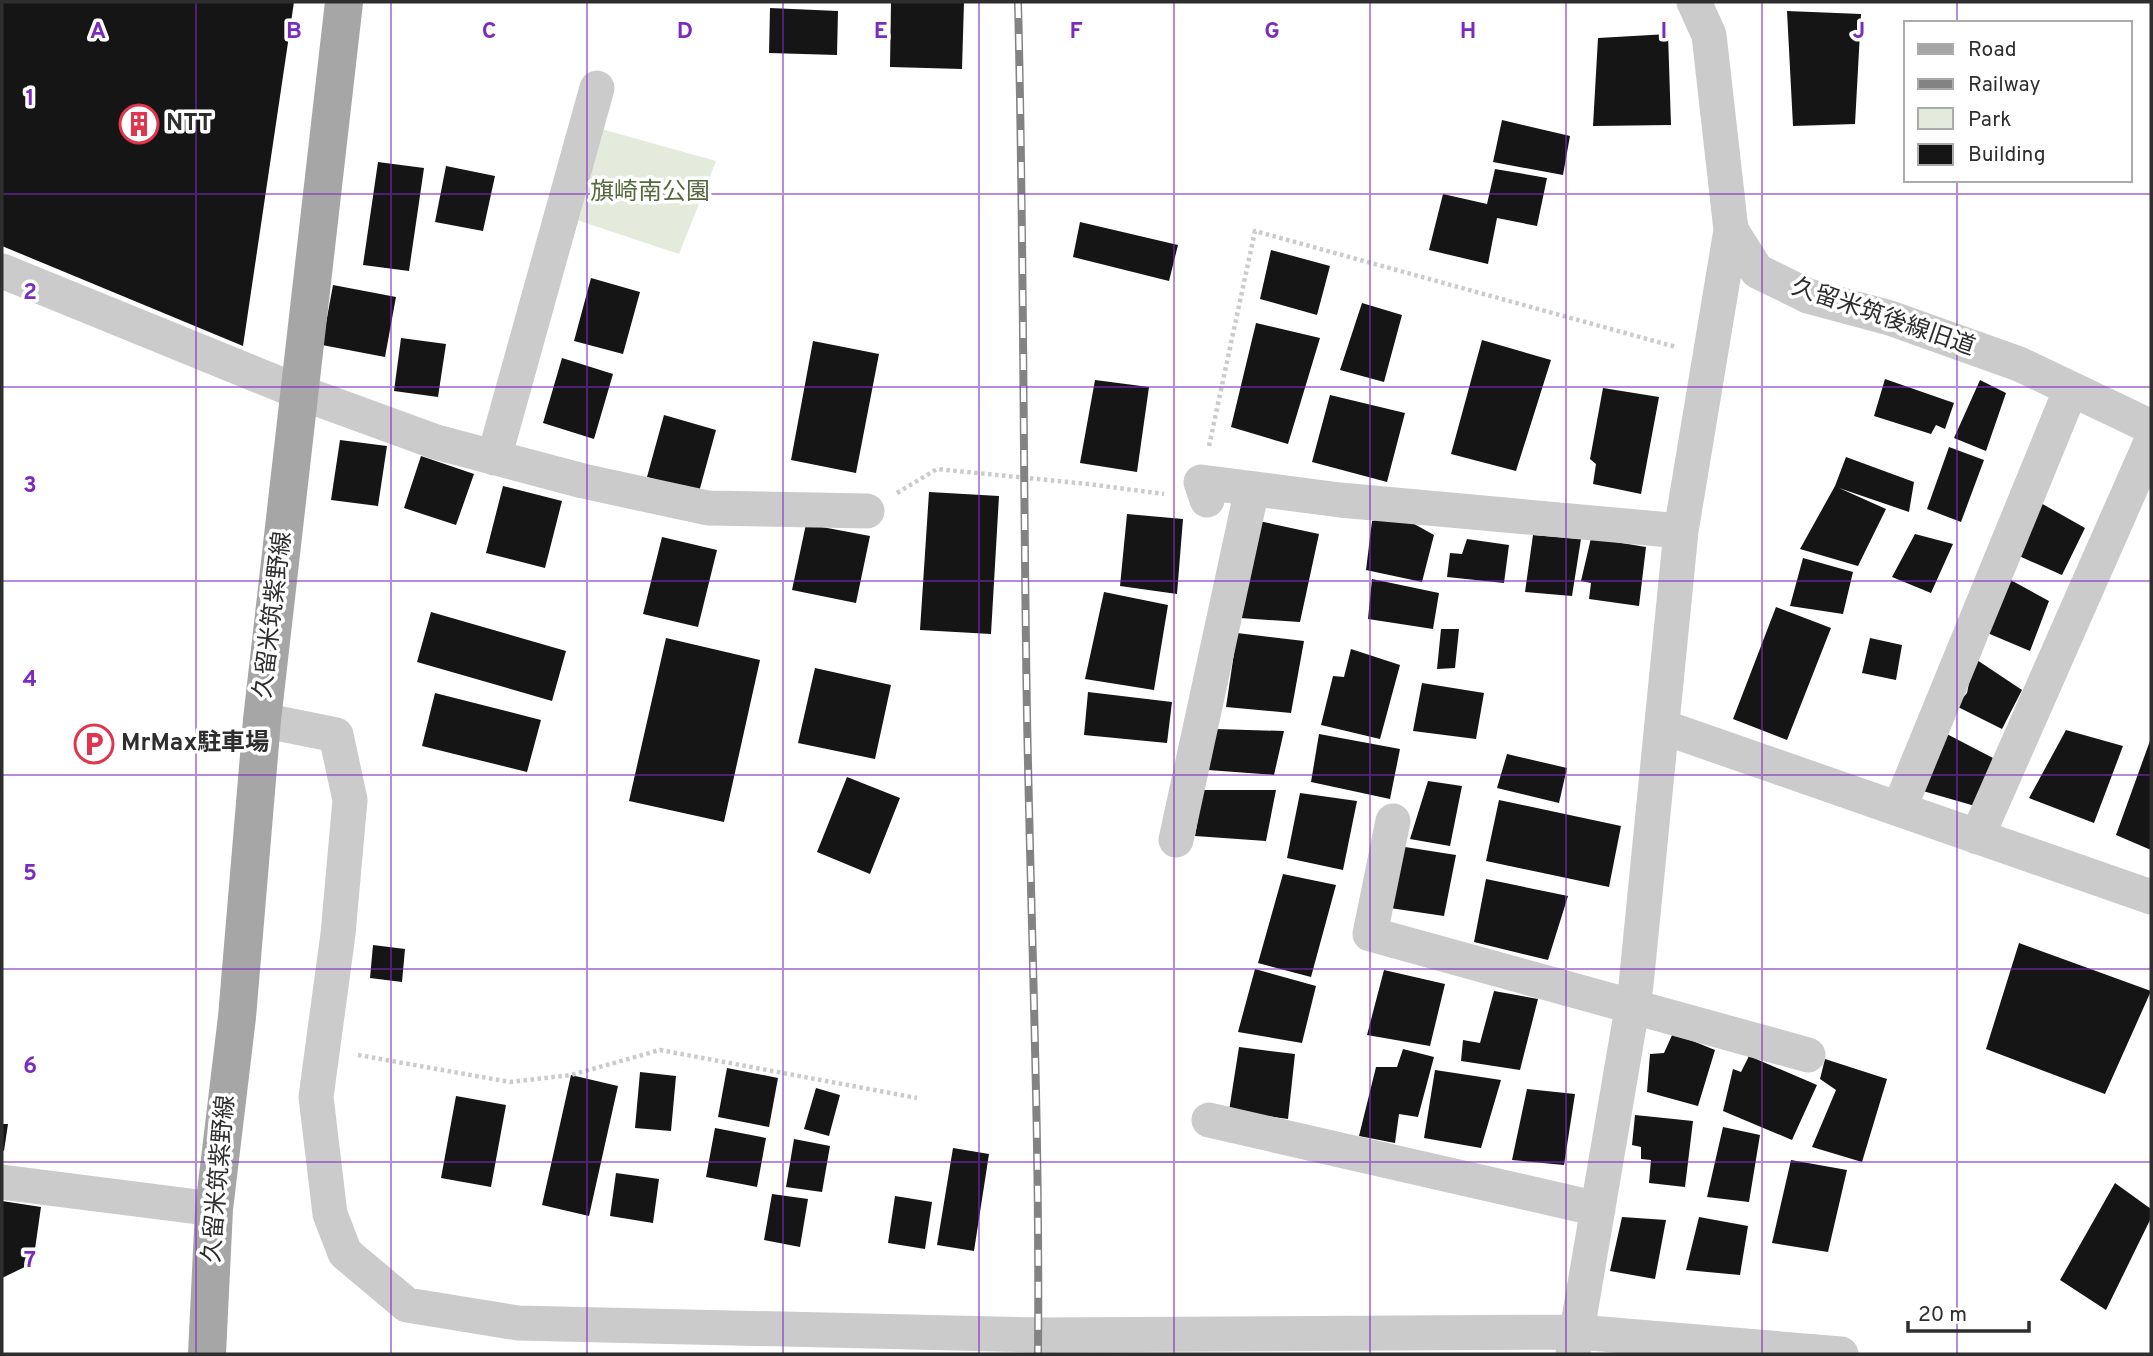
<svg xmlns="http://www.w3.org/2000/svg" width="2153" height="1356" viewBox="0 0 2153 1356" font-family="Overpass,'Noto Sans JP',sans-serif">
<style>
.green{fill:#e5ebdc}
.building{fill:#151515}
.lines{fill:none;stroke-linecap:round;stroke-linejoin:round}
.path{stroke:#cbcbcb;stroke-width:4.5;stroke-dasharray:3.5 3.5;stroke-linecap:butt}
.street{stroke:#cbcbcb;stroke-width:35}
.primary{stroke:#a6a6a6;stroke-width:38}
.rail-casing{stroke:#838383;stroke-width:8}
.rail{stroke:#fff;stroke-width:5;stroke-dasharray:16;stroke-linecap:butt}
.grid{fill:none;stroke:#7b2cbf;stroke-width:2;stroke-opacity:0.55}
.labels{text-anchor:middle;dominant-baseline:central;stroke-width:7;stroke-linejoin:round;paint-order:stroke}
.poi-label{font-size:24px;font-weight:bold;fill:#2e2e2e;stroke:#fff;text-anchor:start}
.park-label{font-size:24px;fill:#54693c;stroke:#fff}
.street-label{font-size:24px;fill:#2e2e2e;stroke:#fff}
.grid-label{font-size:23px;text-anchor:middle;font-weight:bold;fill:#7b2cbf;stroke:#fff;stroke-width:7;stroke-linejoin:round;paint-order:stroke}
</style>
<rect width="100%" height="100%" fill="#fff"/>
<!-- green -->
<path class="green" d="M587 125 716 161 679 254 562 215Z"/>
<!-- building -->
<path class="building" d="M2 2H294L243 346 2 246Z
M891 2H964L962 69 890 67Z
M770 8 838 11 837 55 769 53Z
M1787 11 1861 14 1855 124 1793 126Z
M1668 34 1671 125 1593 126 1598 38Z
M1502 120 1570 136 1563 175 1493 162Z
M378 162 424 168 409 271 363 265Z
M446 166 495 176 483 231 435 222Z
M1495 169 1547 178 1537 226 1497 218 1488 264 1429 250 1443 194 1487 204Z
M1080 222 1178 245 1169 281 1073 257Z
M1271 250 1330 266 1317 315 1260 299Z
M591 278 640 292 623 354 574 341Z
M333 285 396 297 385 357 322 345Z
M1362 303 1402 315 1384 382 1340 370Z
M1256 323 1320 338 1288 444 1231 427Z
M401 338 446 344 438 397 394 391Z
M1482 340 1551 360 1516 471 1451 454Z
M813 341 879 354 856 473 791 460Z
M562 358 613 374 594 439 543 423Z
M1885 379 1954 403 1945 429 1936 425 1931 434 1874 416Z
M1095 380 1149 387 1137 472 1080 463Z
M1980 380 2006 393 1986 451 1954 438Z
M1603 388 1659 397 1641 494 1593 484 1596 464 1590 459Z
M1330 395 1405 413 1387 482 1312 462Z
M664 415 716 430 699 492 647 477Z
M340 440 387 446 378 506 331 500Z
M1949 447 1984 460 1961 522 1927 509Z
M421 456 474 474 456 525 404 508Z
M1846 457 1914 482 1909 512 1839 488 1886 509 1858 566 1800 549 1835 486Z
M503 486 562 501 545 568 486 553Z
M929 492 999 496 991 634 920 630Z
M2039 502 2085 528 2062 575 2019 556Z
M1127 514 1183 519 1177 594 1120 586Z
M1398 515 1434 535 1422 582 1366 570 1372 521Z
M1259 521 1319 534 1300 622 1240 618Z
M806 524 870 536 856 603 792 590Z
M1915 534 1953 544 1931 593 1892 577Z
M1533 535 1581 539 1572 596 1525 592Z
M662 537 717 550 698 627 643 614Z
M1591 538 1646 547 1639 606 1589 599 1591 583 1581 581Z
M1467 539 1509 545 1504 583 1447 577 1450 553 1462 554Z
M1803 558 1853 572 1843 614 1790 606Z
M2007 578 2049 601 2030 651 1985 632Z
M1372 579 1439 593 1433 629 1368 619Z
M1104 592 1168 605 1154 690 1085 679Z
M1776 607 1831 628 1787 740 1733 719Z
M431 612 566 651 552 701 417 662Z
M1441 629H1459L1455 668 1437 669Z
M1237 633 1304 641 1291 713 1226 707Z
M666 638 760 660 724 822 629 801Z
M1870 638 1902 645 1896 680 1862 673Z
M1351 649 1400 665 1380 739 1321 725 1333 676 1344 677Z
M1974 658 2022 690 2002 729 1956 706 1967 693Z
M815 668 891 685 875 759 798 743Z
M1422 683 1484 693 1476 739 1413 731Z
M1088 692 1172 702 1167 743 1084 735Z
M435 693 541 720 527 772 422 746Z
M1215 729 1284 731 1274 775 1208 770Z
M2066 730 2123 746 2094 823 2029 798Z
M1943 732 1993 758 1975 806 1916 789Z
M1319 734 1400 749 1390 799 1311 782Z
M2151 738V850L2116 835Z
M1507 754 1567 768 1559 803 1497 788Z
M847 777 900 798 870 874 817 852Z
M1428 781 1462 786 1450 846 1410 839Z
M1203 790H1276L1266 841 1195 836Z
M1300 793 1357 801 1343 870 1287 858Z
M1499 800 1621 826 1609 887 1486 861Z
M1405 847 1456 855 1444 916 1390 908Z
M1283 874 1336 885 1311 977 1258 963Z
M1486 879 1568 896 1548 960 1474 942Z
M2019 943 2151 991 2105 1094 1986 1049Z
M373 945 405 949 402 982 370 978Z
M1255 969 1316 986 1302 1043 1238 1032Z
M1384 970 1445 984 1430 1046 1367 1035Z
M1494 991 1538 999 1520 1070 1461 1061 1463 1040 1480 1043Z
M1673 1033 1715 1050 1698 1106 1647 1092 1650 1054 1664 1053Z
M1239 1047 1295 1054 1288 1119 1229 1111Z
M1403 1049 1434 1057 1418 1117 1399 1114 1395 1143 1359 1136 1376 1067H1397Z
M1749 1056 1817 1085 1792 1140 1723 1111 1733 1069 1741 1072Z
M1825 1059 1887 1079 1862 1162 1812 1147 1836 1090 1820 1079Z
M727 1068 778 1078 769 1127 718 1117Z
M1435 1070 1501 1080 1481 1148 1424 1138Z
M640 1072 676 1076 671 1131 635 1128Z
M571 1075 618 1086 589 1216 542 1205Z
M816 1088 840 1095 829 1136 804 1129Z
M1527 1089 1575 1094 1564 1165 1512 1160Z
M456 1096 506 1105 491 1187 441 1178Z
M1635 1115 1693 1121 1685 1187 1649 1183 1651 1160 1641 1159V1147L1632 1145Z
M2 1124H8L4 1151 2 1150Z
M1723 1127 1760 1135 1749 1202 1707 1197Z
M715 1128 766 1138 757 1187 706 1177Z
M794 1139 830 1146 822 1192 786 1187Z
M953 1148 989 1154 974 1251 937 1245Z
M1791 1160 1847 1170 1828 1252 1772 1243Z
M616 1173 659 1179 653 1223 610 1216Z
M2115 1183 2151 1209V1218L2106 1310 2060 1280Z
M772 1194 808 1199 800 1247 764 1240Z
M895 1196 932 1202 925 1249 888 1243Z
M2 1201 41 1207 33 1263 2 1278Z
M1622 1217 1666 1220 1655 1279 1610 1271Z
M1699 1217 1748 1226 1740 1275 1686 1270Z"/>
<g class="lines">
<!-- path -->
<path class="path" d="M1209 446 1255 231 1676 347
M897 493 937 469 1088 484 1164 494
M358 1055 510 1082 571 1075 660 1050 917 1098"/>
<!-- street -->
<path class="street" d="M1694 2 1709 35 1731 230 1757 271 1808 296 1890 318 2019 364 2151 427
M2 271 299 392 436 442 583 481 708 508 867 511
M494 458 597 88
M1207 500 1201 482 1340 500 1681 531
M262 720 336 735 350 800 338 934 316 1097 330 1214 345 1253 407 1305 518 1323 1039 1335 1578 1332 1841 1354
M1663 727 2151 897
M1899 809 2071 389
M1393 821 1370 934 1808 1055
M1977 837 2151 442
M1176 840 1252 489
M1209 1120 1598 1209
M2 1182 214 1209
M1573 1354 1636 985 1681 531 1731 230"/>
<!-- primary -->
<path class="primary" d="M207 1354 214 1209 237 1017 262 720 344 2"/>
<defs>
<path id="rail" d="M1018 2C1024 240 1023 477 1027 715 1031 928 1040 1141 1038 1354"/>
</defs>
<!-- rail casing -->
<use href="#rail" class="rail-casing"/>
<!-- rail -->
<use href="#rail" class="rail"/>
</g>
<!-- grid -->
<path class="grid" d="M196 2V1354M391 2V1354M587 2V1354M783 2V1354M979 2V1354M1174 2V1354M1370 2V1354M1566 2V1354M1762 2V1354M1957 2V23M1957 180V1354M2 194H2151M2 387H2151M2 581H2151M2 775H2151M2 969H2151M2 1162H2151"/>
<!-- icons -->
<defs>
<symbol id="building-ring" viewBox="-11 -11 22 22"><circle r="9.5" fill="#fff" stroke="#e1344d" stroke-width="1.5"/><path d="M-4-6H4V6H1V3H-1V6H-4ZM-2.5-4.3h1.7v1.8h-1.7ZM.8-4.3h1.7v1.8H.8ZM-2.5-1h1.7V.8h-1.7ZM.8-1h1.7V.8H.8Z" fill="#e1344d"/></symbol>
<symbol id="parking-ring" viewBox="-11 -11 22 22"><circle r="9.5" fill="#fff" stroke="#e1344d" stroke-width="1.5"/><path d="M-3.5-5.5H1a3.5 3.5 0 0 1 0 7H-1V5.5H-3.5ZM-1-3.4V-.6H.8a1.4 1.4 0 0 0 0-2.8Z" fill="#e1344d"/></symbol>
</defs>
<g fill-rule="evenodd">
<use href="#building-ring" x="117" y="102" width="44" height="44"/>
<use href="#parking-ring" x="72" y="722" width="44" height="44"/>
</g>
<g class="labels">
<!-- poi labels -->
<g class="poi-label">
<text x="166" y="124">NTT</text>
<text x="121" y="744">MrMax駐車場</text>
</g>
<!-- park labels -->
<g class="park-label">
<text x="650" y="193">旗崎南公園</text>
</g>
<!-- street labels -->
<g class="street-label">
<text transform="translate(1883 318) rotate(19)">久留米筑後線旧道</text>
<text transform="translate(274 615) rotate(-83)">久留米筑紫野線</text>
<text transform="translate(220 1179) rotate(-85)">久留米筑紫野線</text>
</g>
</g>
<g class="grid-label">
<text x="98" y="38">A</text>
<text x="294" y="38">B</text>
<text x="489" y="38">C</text>
<text x="685" y="38">D</text>
<text x="881" y="38">E</text>
<text x="1076" y="38">F</text>
<text x="1272" y="38">G</text>
<text x="1468" y="38">H</text>
<text x="1664" y="38">I</text>
<text x="1859" y="38">J</text>
<text x="30" y="105">1</text>
<text x="30" y="299">2</text>
<text x="30" y="492">3</text>
<text x="30" y="686">4</text>
<text x="30" y="880">5</text>
<text x="30" y="1073">6</text>
<text x="30" y="1267">7</text>
</g>
<!-- border -->
<rect width="2153" height="1356" fill="none" stroke="#2e2e2e" stroke-width="7"/>
<!-- legend -->
<rect x="1904" y="21" width="228" height="161" fill="#ffffff" stroke="#ababab" stroke-width="2"/>
<rect x="1918" y="44" width="35" height="10" fill="#a6a6a6" stroke="#ababab" stroke-width="2"/>
<text x="1968" y="56" font-size="21" fill="#2e2e2e">Road</text>
<rect x="1918" y="79" width="35" height="10" fill="#838383" stroke="#ababab" stroke-width="2"/>
<text x="1968" y="91" font-size="21" fill="#2e2e2e">Railway</text>
<rect x="1918" y="108" width="35" height="21" fill="#e5ebdc" stroke="#ababab" stroke-width="2"/>
<text x="1968" y="126" font-size="21" fill="#2e2e2e">Park</text>
<rect x="1918" y="144" width="35" height="21" fill="#151515" stroke="#ababab" stroke-width="2"/>
<text x="1968" y="161" font-size="21" fill="#2e2e2e">Building</text>
<!-- scale -->
<path d="M1908 1321v10h121v-10" fill="none" stroke="#2e2e2e" stroke-width="3.5"/>
<text x="1918" y="1321" font-size="21" fill="#2e2e2e" stroke="#ffffff" stroke-width="5" paint-order="stroke">20 m</text>
</svg>
